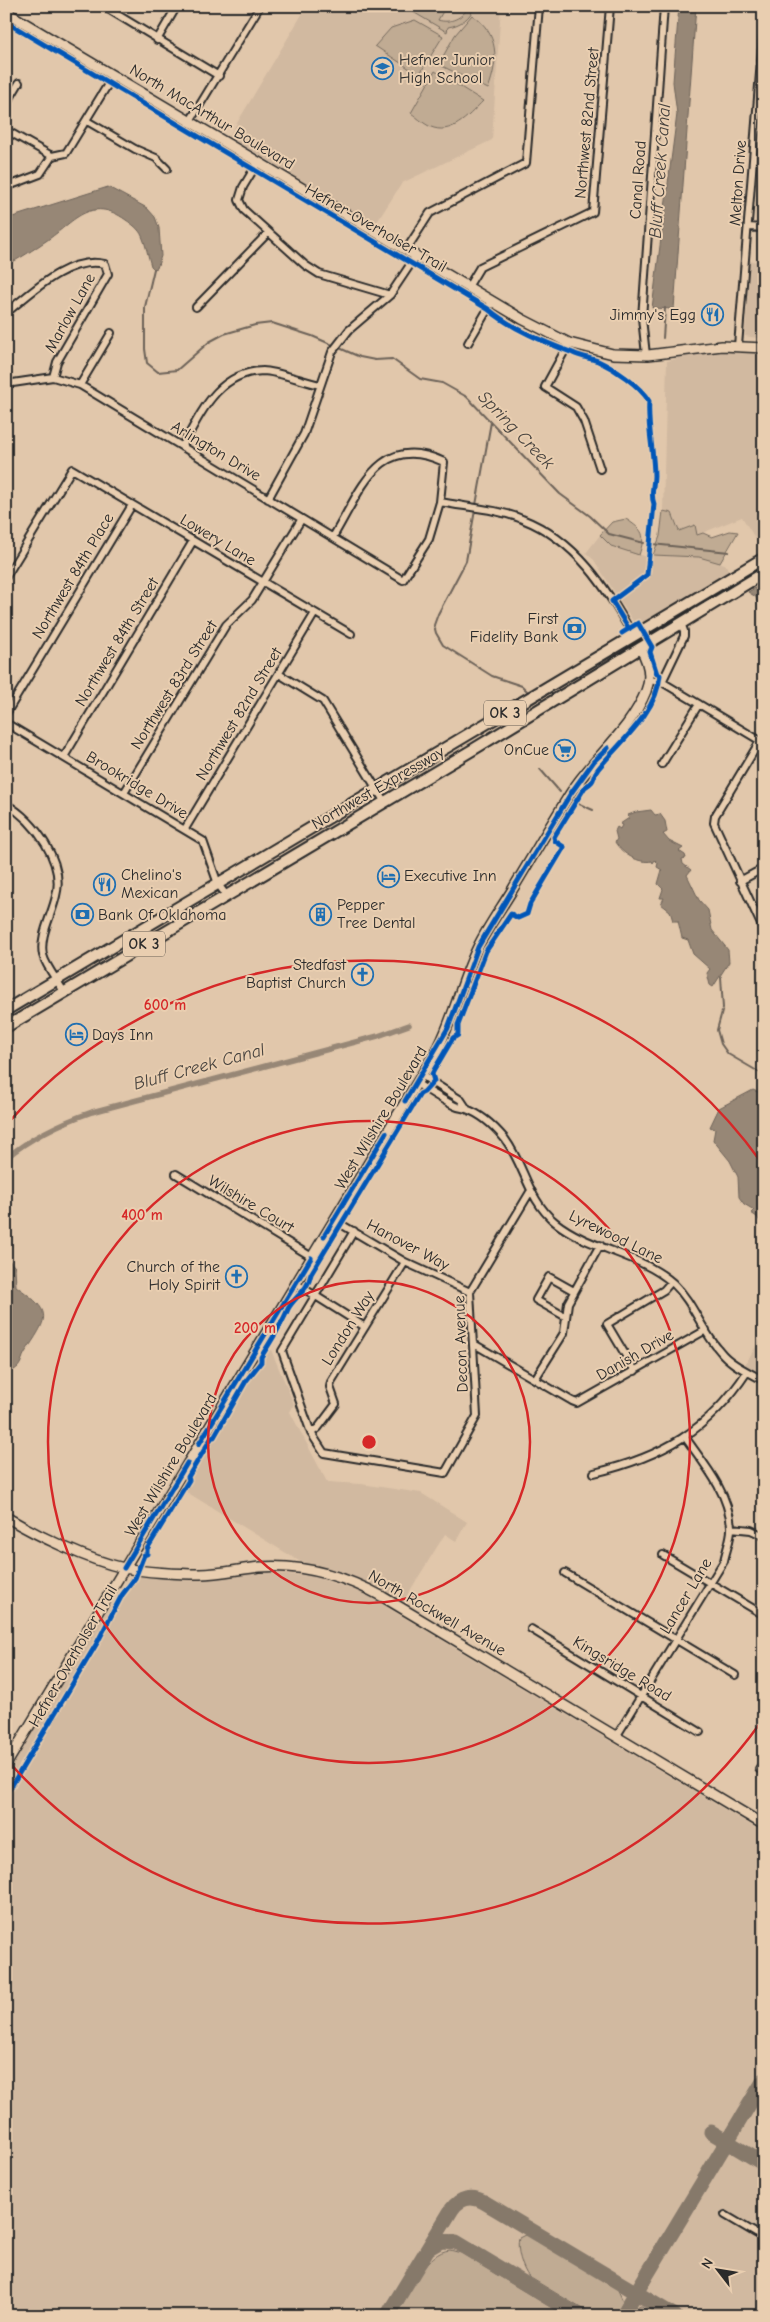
<svg xmlns="http://www.w3.org/2000/svg" width="770" height="2322" viewBox="0 0 770 2322" font-family="'Comic Neue',sans-serif">
<style>
.built{fill:#d1b9a0}
.green{fill:#c0ab93;stroke:#766b5f}
.water{fill:#978776;stroke:#6c6258}
.lines{fill:none;stroke-linecap:round;stroke-linejoin:round}
.stream{stroke:#6c6258;stroke-width:2}
.canal{stroke:#978776;stroke-width:5.5}
.taxiway{stroke:#86796b;stroke-width:15}
.minor-casing{stroke:#2b2b2b;stroke-width:10}
.major-casing{stroke:#2b2b2b;stroke-width:12}
.highway-casing{stroke:#2b2b2b;stroke-width:14}
.minor{stroke:#e9ceb0;stroke-width:6}
.major{stroke:#e9ceb0;stroke-width:9}
.highway{stroke:#e9ceb0;stroke-width:10}
.cycleway-casing{stroke:#e9ceb0;stroke-width:8}
.cycleway{stroke:#0057b8;stroke-width:5}
.ring{fill:none;stroke:#d62828;stroke-width:2.5}
.labels{text-anchor:middle;dominant-baseline:central;stroke-width:4;stroke-linejoin:round;paint-order:stroke}
.shield{fill:#e9ceb0;stroke:#645c53;stroke-width:1}
.shield-label{font-size:15px;font-weight:bold;fill:#2b2b2b}
.poi-label{font-size:16px;fill:#2b2b2b;stroke:#e9ceb0;text-anchor:start}
.street-label{font-size:16px;fill:#2b2b2b;stroke:#e9ceb0}
.water-label{font-size:18px;font-style:italic;fill:#46423e;stroke:#e9ceb0}
.centre{fill:#d62828;stroke:#e9ceb0;stroke-width:2.5}
.ring-label{font-size:15px;text-anchor:middle;font-weight:bold;fill:#d62828;stroke:#e9ceb0;stroke-width:4;stroke-linejoin:round;paint-order:stroke}
</style>
<rect width="100%" height="100%" fill="#e1c7ab"/>
<filter id="ink" filterUnits="userSpaceOnUse"><feTurbulence type="fractalNoise" baseFrequency=".02" numOctaves="2"/><feDisplacementMap in="SourceGraphic" scale="10" xChannelSelector="R" yChannelSelector="G"/><feConvolveMatrix kernelMatrix="1 2 1 2 8 2 1 2 1" color-interpolation-filters="sRGB"/></filter>
<g filter="url(#ink)">
<!-- built -->
<path class="built" d="M307 6H501L492 140 402 183 375 225 228 138Z
M749 261 764 262V339L745 336Z
M733 351 764 355 763 551 742 517 697 535 679 531 672 513 663 511 667 361 683 357Z
M600 535 611 546 623 550 644 556 676 555 699 557 725 564 729 571 642 624 633 621 594 560 586 553Z
M764 1333V1377L744 1366Z
M265 1346 271 1350 294 1404 290 1412 327 1482 361 1484 421 1493 467 1522 456 1541 445 1534 403 1602 357 1578 325 1567 304 1564 180 1488Z
M266 1573 312 1576 363 1593 764 1833V2316H6V1777L85 1645 130 1576 189 1580Z"/>
<!-- green -->
<path class="green" d="M403 6H446L438 20C450 24 463 18 469 6H475C470 18 461 25 448 27L447 32Z
M472 15C499 33 499 60 488 89L442 66 441 60 455 35Z
M415 20 443 36 419 75 375 46 391 28Z
M435 71 483 101C471 113 454 134 434 128 426 126 418 118 411 113Z
M663 511 672 513 679 531 695 525 697 535 703 533 712 537 730 531 738 532 720 563 699 557 653 555 660 536Z
M626 519C644 531 646 534 639 555L611 546 600 535 612 522Z
M525 2235 530 2236 617 2288 623 2301 615 2315 594 2316 529 2277C522 2269 516 2248 519 2238Z
M450 2250 461 2253 565 2316H398L400 2308C412 2289 426 2252 450 2250Z
M641 2306 650 2308 663 2316H629L636 2308Z"/>
<!-- water -->
<path class="water" d="M679 6H696L674 309 652 308 677 114 673 82Z
M108 187 147 208 155 217 159 228 161 256 157 268 154 269 151 266C148 256 146 245 142 236 139 229 132 224 126 220 90 194 73 223 46 241 34 249 20 259 6 265V219Z
M764 583V600L757 602 756 597 748 592Z
M651 810 655 815 660 814 665 821 667 832 663 834 669 841 683 848 679 851 685 855 686 858 682 859 683 864 691 870 687 875 699 900 708 910 712 930 728 950 729 962 713 987 710 985 707 973 710 969 693 954 688 940 682 938 678 921H673L670 911 661 904 664 898H660L663 889 658 884 662 870 657 867 658 863 655 860 653 863 652 861C639 864 622 854 615 842L617 839 615 831 617 827 620 829 622 825 620 824 629 818 628 815 636 812Z
M753 1090 760 1093 764 1099V1228L757 1217 751 1213 754 1210 744 1204 739 1197 738 1177 730 1161 713 1140 715 1129 710 1127 719 1108Z
M6 1257 15 1267 16 1286C52 1312 50 1315 26 1351 21 1358 22 1366 14 1370L6 1365Z"/>
<g class="lines">
<!-- stream -->
<path class="stream" d="M154 269 145 307V349L147 363 158 372 177 370 209 342 224 334 255 325 272 323 312 336 360 357 375 360 392 359 420 379 442 383 467 397 560 494 590 516 609 534 644 543
M663 338 665 308
M476 505 491 422
M475 510 466 561 438 614 434 625 436 633 443 645 492 676 522 686 527 691
M652 544 729 552
M540 769 560 792
M577 803 593 810
M721 977 723 1008 717 1030 721 1044 728 1054 764 1075
M758 1092 764 1082"/>
<!-- canal -->
<path class="canal" d="M6 1158C33 1136 60 1123 92 1112L378 1036 409 1025"/>
<!-- taxiway -->
<path class="taxiway" d="M711 2132 764 2164
M429 2248 441 2241 456 2242 579 2316
M387 2316 452 2209C460 2198 472 2195 484 2202L675 2316
M622 2316 764 2080"/>
<defs>
<path id="minor" d="M103 6 219 76
M157 40 177 6
M6 105 19 83
M87 121 135 149 156 158 167 169
M190 121 260 6
M6 130 52 156
M258 162 243 187 239 200 244 210 305 265 319 274 390 295
M6 187 40 174 52 156 66 153 113 76
M748 227 764 228
M406 250 430 213 526 163 539 6
M468 287 480 267 593 212 610 6
M196 307 268 233
M6 313C32 292 69 255 105 264L108 274 57 362 53 377
M468 343 492 302
M569 343 545 387 576 407 584 421 600 469
M738 346 764 23
M646 355 642 318 664 6
M6 384 53 377 80 385 403 580 429 539 440 502 444 462C378 431 361 491 333 537
M80 385 111 333
M182 447C201 413 218 372 263 371 276 371 305 382 320 385
M268 499 304 434 332 352 349 330 390 295 416 256
M440 502C465 507 498 509 522 519 576 540 607 588 633 636
M6 577 72 469 351 634
M279 674 323 701 384 801
M648 680 662 682 764 743
M662 682 684 636V631L681 623
M6 714 132 505
M6 723 203 841 218 884 226 895
M760 741 715 816 714 823 764 931
M64 757 193 541
M662 764 699 704
M124 793 226 625 252 600 301 520
M6 804C35 821 65 862 56 896 52 915 39 936 43 955 46 967 58 981 64 992
M185 829 315 613
M740 881 764 868
M421 1075 461 1100 467 1109
M416 1083C429 1091 442 1100 455 1106 459 1108 463 1108 466 1109 481 1114 495 1127 505 1139 525 1166 528 1200 555 1222 590 1250 639 1253 673 1283 694 1303 701 1330 720 1351 731 1365 749 1372 764 1381
M176 1174 312 1257
M334 1220 405 1262 470 1292
M354 1231 282 1351 311 1433 324 1453 445 1473 477 1416 470 1292 530 1192
M295 1283 365 1327
M566 1317 536 1300 549 1277 574 1291
M474 1344 572 1401 577 1403 706 1330
M635 1371 607 1324 664 1290 671 1282
M535 1379 564 1333 568 1303 600 1245
M311 1433 318 1428 336 1404 330 1387 331 1382 405 1262
M594 1473C662 1457 709 1430 747 1372
M731 1528 751 1530 764 1536
M663 1555 764 1615
M565 1573 735 1675
M531 1629 700 1732
M616 1737 724 1561C726 1550 732 1537 731 1526 728 1491 704 1464 685 1437
M764 1762 759 1769 764 1771
M725 2215 764 2238"/>
<path id="major" d="M6 12 522 319 569 343 613 354 648 355 722 346 764 348
M6 1517C38 1536 88 1560 124 1568 144 1572 179 1574 200 1574 219 1574 240 1569 260 1567 304 1564 345 1576 383 1597L764 1825
M6 1765 439 1046C455 1014 462 979 478 947 487 928 500 910 511 892 531 859 550 826 570 794 592 758 630 732 646 691 652 676 648 661 640 648"/>
<path id="highway" d="M6 1010 764 558
M6 1027 474 749 764 573"/>
</defs>
<!-- minor casing -->
<use href="#minor" class="minor-casing"/>
<!-- major casing -->
<use href="#major" class="major-casing"/>
<!-- highway casing -->
<use href="#highway" class="highway-casing"/>
<!-- minor -->
<use href="#minor" class="minor"/>
<!-- major -->
<use href="#major" class="major"/>
<!-- highway -->
<use href="#highway" class="highway"/>
<defs>
<path id="cycleway" d="M6 22 488 309C512 329 544 342 573 353 581 357 590 358 598 361 615 369 639 385 649 401 647 427 654 451 654 476 654 486 650 495 654 504L647 575 612 601 629 629
M405 1101 448 1028 478 947 571 793 594 761 608 748
M324 1236 386 1133
M199 1444 311 1258
M124 1568 187 1463
M6 1795 97 1643 122 1595 135 1578 144 1555 147 1554V1549L189 1480 188 1477 212 1437H214L246 1381 261 1362V1357C271 1341 281 1326 288 1309 295 1296 308 1291 311 1274 347 1214 383 1155 420 1094L424 1092 434 1081 432 1074 434 1070 453 1038 458 1035V1025L486 951 511 914 518 918 527 914 530 904 564 847 555 841 554 837 585 787C597 780 591 778 598 769 620 742 657 713 660 675L657 674 650 652 652 647 638 623 622 633"/>
</defs>
<!-- cycleway casing -->
<use href="#cycleway" class="cycleway-casing"/>
<!-- cycleway -->
<use href="#cycleway" class="cycleway"/>
</g>
</g>
<!-- distance rings -->
<g class="ring">
<circle cx="369" cy="1442" r="161"/>
<circle cx="369" cy="1442" r="321"/>
<path d="M761 1722A482 482 0 0 1 8 1761M8 1123A482 482 0 0 1 761 1162"/>
</g>
<!-- icons -->
<defs>
<symbol id="school-ring" viewBox="-11 -11 22 22"><circle r="9.5" fill="#e9ceb0" stroke="#1f6fb2" stroke-width="1.5"/><path d="M0-5L7-2L0 1L-7-2ZM-4 1L0 2.5L4 1V4Q0 6-4 4Z" fill="#1f6fb2"/></symbol>
<symbol id="restaurant-ring" viewBox="-11 -11 22 22"><circle r="9.5" fill="#e9ceb0" stroke="#1f6fb2" stroke-width="1.5"/><path d="M-5-6h1v4h1v-4h1v4h1v-4h1v5L-1.5 .5V6h-2V.5L-5-1ZM5-6V6H3V1.5H1.5Q1.5-4 5-6Z" fill="#1f6fb2"/></symbol>
<symbol id="bank-ring" viewBox="-11 -11 22 22"><circle r="9.5" fill="#e9ceb0" stroke="#1f6fb2" stroke-width="1.5"/><path d="M-6-4H6V4H-6ZM0-2.3a2.3 2.3 0 1 0 0 4.6a2.3 2.3 0 1 0 0-4.6Z" fill="#1f6fb2"/></symbol>
<symbol id="supermarket-ring" viewBox="-11 -11 22 22"><circle r="9.5" fill="#e9ceb0" stroke="#1f6fb2" stroke-width="1.5"/><path d="M-6-5.5h2.5l.6 2H6L4.5 2H-2.5L-4.4-4H-6ZM-1.5 3.2a1.3 1.3 0 1 0 .1 0ZM3 3.2a1.3 1.3 0 1 0 .1 0Z" fill="#1f6fb2"/></symbol>
<symbol id="hotel-ring" viewBox="-11 -11 22 22"><circle r="9.5" fill="#e9ceb0" stroke="#1f6fb2" stroke-width="1.5"/><path d="M-6-4.5h1.5V1H6V5H4.5V3h-9V5H-6ZM-4 0a1.8 1.8 0 1 1 3.6 0ZM.5 0V-2.5h3Q6-2.5 6 0Z" fill="#1f6fb2"/></symbol>
<symbol id="building-ring" viewBox="-11 -11 22 22"><circle r="9.5" fill="#e9ceb0" stroke="#1f6fb2" stroke-width="1.5"/><path d="M-4-6H4V6H1V3H-1V6H-4ZM-2.5-4.3h1.7v1.8h-1.7ZM.8-4.3h1.7v1.8H.8ZM-2.5-1h1.7V.8h-1.7ZM.8-1h1.7V.8H.8Z" fill="#1f6fb2"/></symbol>
<symbol id="church-ring" viewBox="-11 -11 22 22"><circle r="9.5" fill="#e9ceb0" stroke="#1f6fb2" stroke-width="1.5"/><path d="M-1.2-6h2.4v3.5h3.3v2.4h-3.3V6h-2.4V-.1h-3.3v-2.4h3.3Z" fill="#1f6fb2"/></symbol>
</defs>
<g fill-rule="evenodd">
<use href="#school-ring" x="370" y="56" width="25" height="25"/>
<use href="#restaurant-ring" x="700" y="302" width="25" height="25"/>
<use href="#bank-ring" x="562" y="616" width="25" height="25"/>
<use href="#supermarket-ring" x="552" y="738" width="25" height="25"/>
<use href="#hotel-ring" x="376" y="864" width="25" height="25"/>
<use href="#restaurant-ring" x="92" y="872" width="25" height="25"/>
<use href="#building-ring" x="308" y="902" width="25" height="25"/>
<use href="#bank-ring" x="70" y="902" width="25" height="25"/>
<use href="#church-ring" x="350" y="962" width="25" height="25"/>
<use href="#hotel-ring" x="64" y="1022" width="25" height="25"/>
<use href="#church-ring" x="224" y="1264" width="25" height="25"/>
</g>
<g class="labels">
<!-- shield labels -->
<g class="shield">
<rect x="484" y="700.5" width="42" height="25" rx="4"/>
<rect x="123" y="931.5" width="42" height="25" rx="4"/>
</g>
<g class="shield-label">
<text x="505" y="713">OK 3</text>
<text x="144" y="944">OK 3</text>
</g>
<!-- poi labels -->
<g class="poi-label">
<text x="399" y="60">Hefner Junior<tspan x="399" dy="18">High School</tspan></text>
<text x="696" y="315" text-anchor="end">Jimmy's Egg</text>
<text x="558" y="619" text-anchor="end">First<tspan x="558" dy="18">Fidelity Bank</tspan></text>
<text x="549" y="750" text-anchor="end">OnCue</text>
<text x="121" y="875">Chelino's<tspan x="121" dy="18">Mexican</tspan></text>
<text x="404" y="876">Executive Inn</text>
<text x="337" y="905">Pepper<tspan x="337" dy="18">Tree Dental</tspan></text>
<text x="98" y="915">Bank Of Oklahoma</text>
<text x="346" y="965" text-anchor="end">Stedfast<tspan x="346" dy="18">Baptist Church</tspan></text>
<text x="92" y="1035">Days Inn</text>
<text x="220" y="1267" text-anchor="end">Church of the<tspan x="220" dy="18">Holy Spirit</tspan></text>
</g>
<!-- street labels -->
<g class="street-label">
<text transform="translate(212 117) rotate(31)">North MacArthur Boulevard</text>
<text transform="translate(587 123) rotate(-85)">Northwest 82nd Street</text>
<text transform="translate(638 180) rotate(-86)">Canal Road</text>
<text transform="translate(738 183) rotate(-86)">Melton Drive</text>
<text transform="translate(376 228) rotate(30)">Hefner-Overholser Trail</text>
<text transform="translate(70 313) rotate(-61)">Marlow Lane</text>
<text transform="translate(216 451) rotate(31)">Arlington Drive</text>
<text transform="translate(218 540) rotate(31)">Lowery Lane</text>
<text transform="translate(73 576) rotate(-59)">Northwest 84th Place</text>
<text transform="translate(117 642) rotate(-59)">Northwest 84th Street</text>
<text transform="translate(174 685) rotate(-58)">Northwest 83rd Street</text>
<text transform="translate(239 714) rotate(-59)">Northwest 82nd Street</text>
<text transform="translate(137 785) rotate(31)">Brookridge Drive</text>
<text transform="translate(378 788) rotate(-30)">Northwest Expressway</text>
<text transform="translate(381 1118) rotate(-59)">West Wilshire Boulevard</text>
<text transform="translate(251 1204) rotate(31)">Wilshire Court</text>
<text transform="translate(616 1237) rotate(26)">Lyrewood Lane</text>
<text transform="translate(408 1245) rotate(28)">Hanover Way</text>
<text transform="translate(348 1328) rotate(-58)">London Way</text>
<text transform="translate(461 1344) rotate(-92)">Decon Avenue</text>
<text transform="translate(635 1355) rotate(-30)">Danish Drive</text>
<text transform="translate(171 1465) rotate(-59)">West Wilshire Boulevard</text>
<text transform="translate(686 1596) rotate(-59)">Lancer Lane</text>
<text transform="translate(437 1613) rotate(30)">North Rockwell Avenue</text>
<text transform="translate(73 1656) rotate(-60)">Hefner-Overholser Trail</text>
<text transform="translate(622 1669) rotate(31)">Kingsridge Road</text>
</g>
<!-- water labels -->
<g class="water-label">
<text transform="translate(660 171) rotate(-86)">Bluff Creek Canal</text>
<text transform="translate(516 430) rotate(46)">Spring Creek</text>
<text transform="translate(199 1067) rotate(-15)">Bluff Creek Canal</text>
</g>
</g>
<circle cx="369" cy="1442" r="8" class="centre"/>
<g class="ring-label">
<text x="165" y="1010">600 m</text>
<text x="142" y="1220">400 m</text>
<text x="255" y="1333">200 m</text>
</g>
<!-- margin -->
<rect width="770" height="2322" fill="none" stroke="#e9ceb0" stroke-width="25"/>
<rect x="12" y="12" width="745" height="2297" fill="none" stroke="#2b2b2b" stroke-width="2" filter="url(#ink)"/>
<!-- north arrow -->
<g transform="translate(718 2270) rotate(301)" stroke="#e9ceb0" stroke-width="4" paint-order="stroke">
<path d="M0-4L9 19L0 12L-9 19Z" fill="#2b2b2b"/>
<text y="-8" font-size="14" font-weight="bold" text-anchor="middle" fill="#2b2b2b">N</text>
</g>
</svg>
